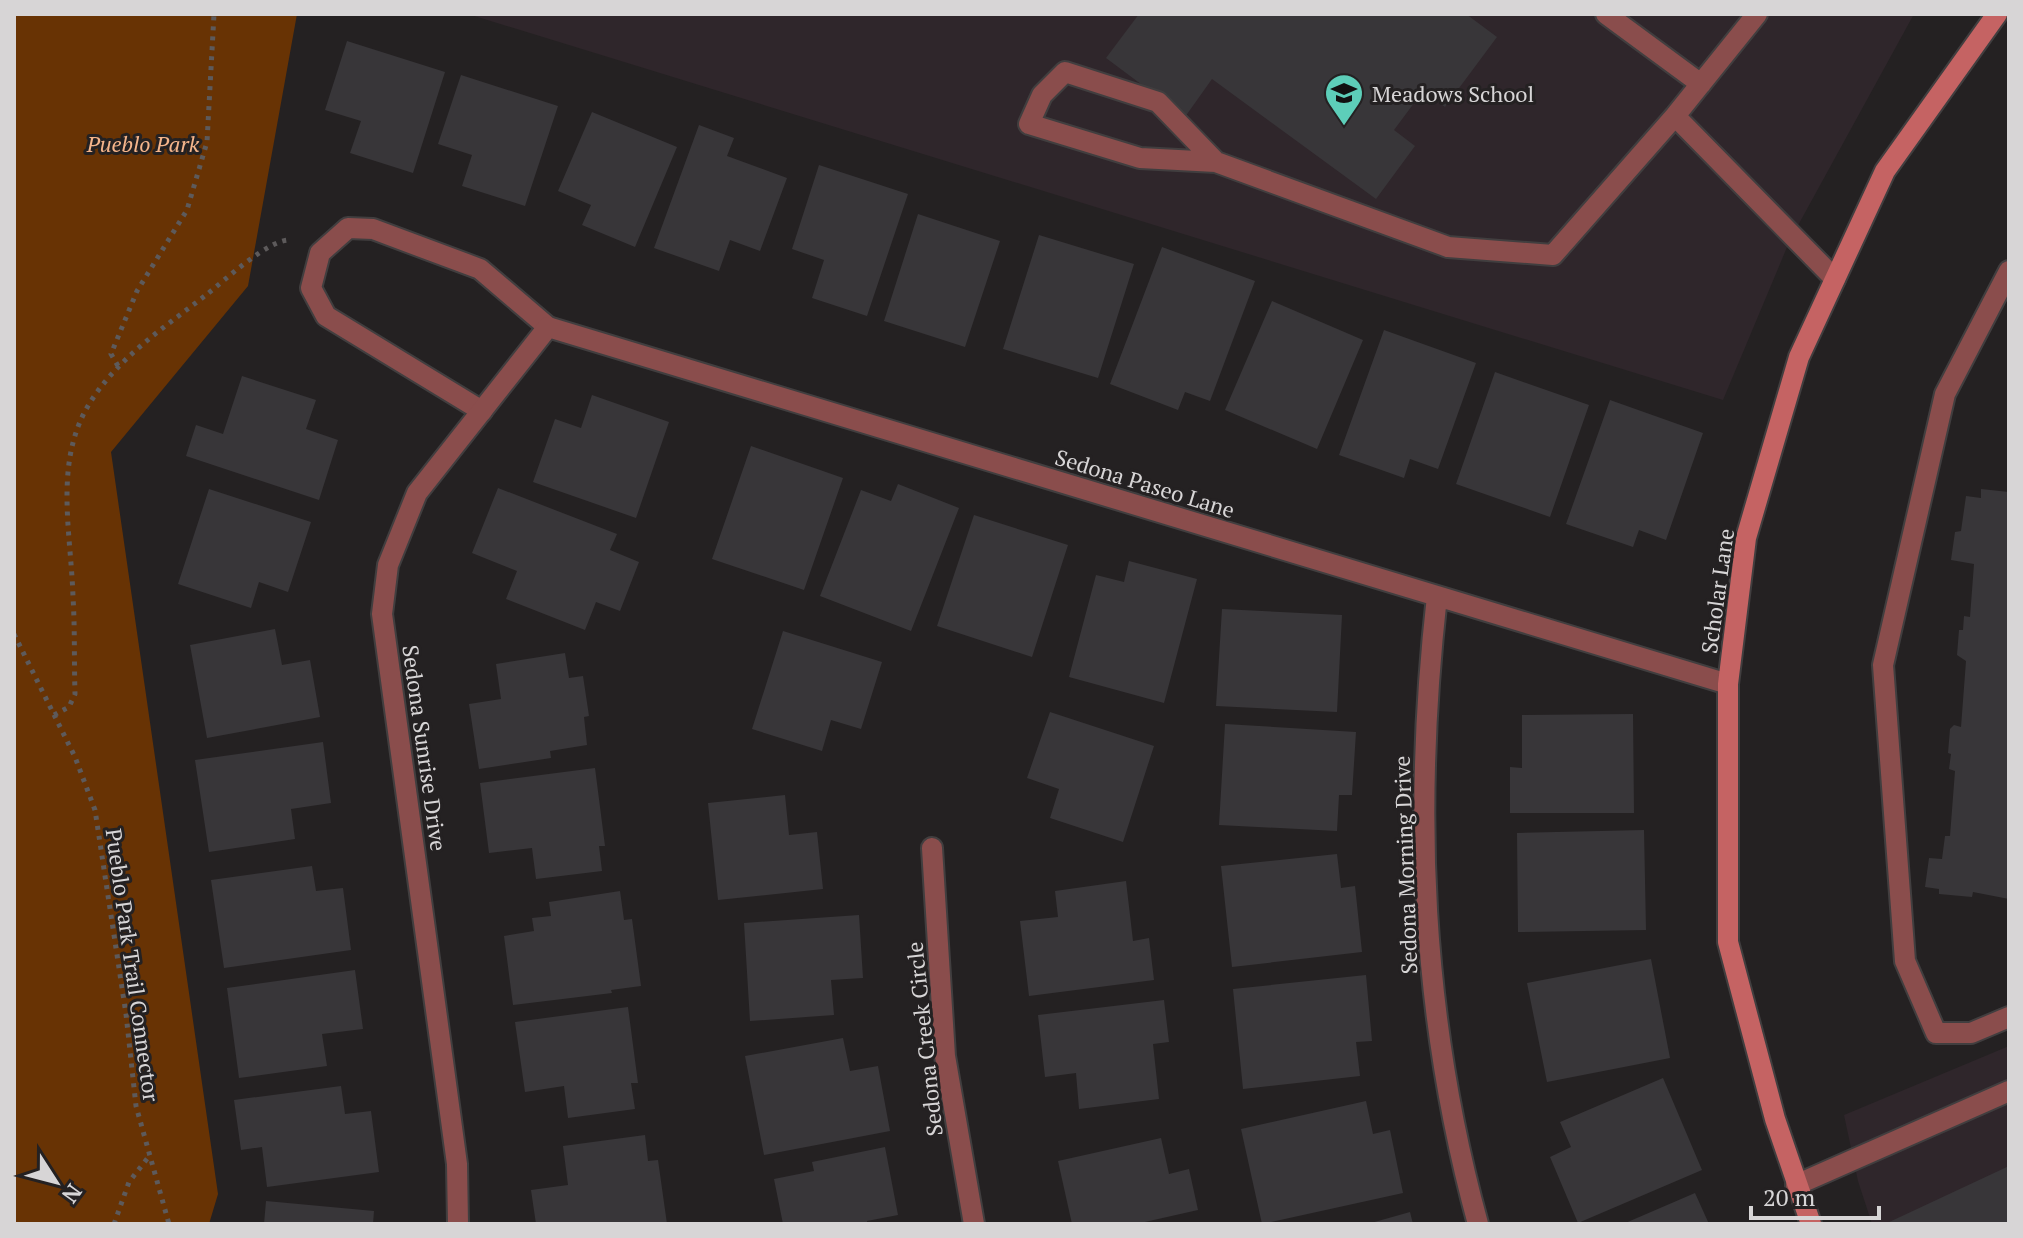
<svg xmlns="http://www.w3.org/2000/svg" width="2023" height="1238" viewBox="0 0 2023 1238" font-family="'PT Serif',serif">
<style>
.built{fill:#2f262b}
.green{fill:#683304}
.building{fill:#383639}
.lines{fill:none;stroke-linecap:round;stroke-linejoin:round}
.lane-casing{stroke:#413e3f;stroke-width:24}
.street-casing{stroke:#413e3f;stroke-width:24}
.secondary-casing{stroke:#413e3f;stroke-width:24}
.path{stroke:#5d5a5b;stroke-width:5;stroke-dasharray:4 6;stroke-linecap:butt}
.lane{stroke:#8a4d4c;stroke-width:20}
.street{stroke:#8a4d4c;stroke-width:20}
.secondary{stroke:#c56363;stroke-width:20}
.labels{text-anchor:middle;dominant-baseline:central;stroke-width:6;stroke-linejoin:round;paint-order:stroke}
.poi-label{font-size:22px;fill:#d7d5d6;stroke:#242122;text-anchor:start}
.park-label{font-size:22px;font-style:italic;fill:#f5b58b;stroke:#242122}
.street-label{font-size:22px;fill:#d7d5d6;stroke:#242122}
</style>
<rect width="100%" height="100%" fill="#242122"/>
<!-- built -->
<path class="built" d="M468 14H1914L1790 240 1723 400Z
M2009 1046V1224H1872L1858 1181 1844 1115Z"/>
<!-- green -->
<path class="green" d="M14 14H297L248 286 111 452 218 1194 209 1224H14Z"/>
<!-- building -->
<path class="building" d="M1139 14H1466L1497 37 1445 107 1423 91 1394 130 1415 146 1376 199 1212 79 1185 117 1106 58Z
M347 41 445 72 413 173 350 153 361 121 325 110Z
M461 75 558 106 525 206 462 186 472 155 438 144Z
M592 112 677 147 635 247 582 225 591 205 558 191Z
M699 125 734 138 727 156 787 178 760 251 730 240 719 271 654 248Z
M819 165 908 194 867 316 812 298 824 260 792 249Z
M918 214 1000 241 965 347 884 321Z
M1039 235 1134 264 1098 378 1003 349Z
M1162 247 1255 281 1210 401 1185 392 1178 410 1110 384Z
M1272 301 1363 340 1317 449 1225 410Z
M1384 330 1476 363 1438 469 1410 459 1404 478 1339 455Z
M1495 372 1589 405 1550 517 1456 484Z
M242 376 316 400 306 429 338 440 319 500 186 456 196 425 223 434Z
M592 395 669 422 636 518 533 482 555 419 581 428Z
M1610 400 1703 433 1666 540 1639 530 1633 547 1566 524Z
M751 446 843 478 804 590 712 559Z
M898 484 959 508 911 631 820 596 861 490 891 501Z
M498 488 617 534 610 550 639 562 620 611 596 602 585 630 506 599 517 571 472 553Z
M209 489 311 522 288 592 259 582 251 608 178 584Z
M1981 489 2009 492V899L1973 892 1972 897 1939 894V889L1925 887 1929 858 1942 859 1945 836H1950L1955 771 1949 769 1951 754 1948 753 1950 729 1954 725 1961 727 1966 661 1957 655 1959 630H1963L1964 616 1970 617 1974 564 1951 560 1955 532 1961 531 1966 496 1981 498Z
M974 515 1068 545 1032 657 937 626Z
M1129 561 1197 579 1164 703 1069 677 1096 575 1124 582Z
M1222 609 1342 615 1337 712 1216 706Z
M275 629 282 665 310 660 320 717 207 738 190 645Z
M783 631 882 662 861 729 831 720 822 751 752 729Z
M565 653 569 678 583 676 589 716 584 717 587 745 550 751 551 758 479 769 469 704 501 699 496 664Z
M1050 712 1154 746 1123 842 1050 818 1059 789 1027 778Z
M1633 714 1634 813H1510V767L1522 768V715Z
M1225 724 1356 732 1352 795H1339L1337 831 1219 825Z
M323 742 331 803 291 809 295 839 209 852 195 760Z
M595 768 605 846H599L602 871 536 879 532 848 489 853 480 783Z
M785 795 789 835 817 832 823 889 718 900 708 803Z
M1644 830 1646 930 1518 932 1517 833Z
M1337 854 1341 888 1355 886 1362 952 1232 967 1221 866Z
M312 866 316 891 343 888 351 950 224 968 211 880Z
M1126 881 1133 941 1149 938 1154 980 1029 996 1020 921 1058 917 1055 891Z
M620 891 624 920 632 919 641 986 611 990 612 993 513 1005 504 936 534 931 532 918 551 916 549 902Z
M859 915 863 978 831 980 834 1015 750 1021 744 923Z
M1651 959 1670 1058 1547 1082 1527 983Z
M355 970 363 1029 322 1034 327 1066 239 1078 227 988Z
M1366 975 1372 1041 1356 1042 1360 1076 1243 1089 1233 989Z
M1164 1000 1169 1042 1153 1044 1159 1099 1079 1109 1076 1073 1045 1077 1038 1015Z
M628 1007 638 1083H631L635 1109 568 1118 564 1086 525 1092 515 1022Z
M843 1038 850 1071 878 1066 890 1131 764 1155 745 1056Z
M1663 1078 1702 1170 1578 1223 1550 1157 1571 1147 1560 1122Z
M341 1086 345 1114 371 1111 379 1172 267 1187 262 1147 241 1150 234 1100Z
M1366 1101 1373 1134 1390 1130 1403 1193 1262 1224 1241 1129Z
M645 1135 648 1161 658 1160 667 1224H536L531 1190 568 1185 563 1146Z
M1161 1138 1169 1174 1189 1169 1198 1210 1136 1224H1072L1058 1161Z
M885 1147 898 1215 867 1221V1224H783L774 1179 814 1171 812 1162Z
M2009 1166V1224H1885Z
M1695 1193 1709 1224H1623Z
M266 1201 374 1211 373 1224H264Z
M1410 1212 1413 1224H1371V1223Z"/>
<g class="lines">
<defs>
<path id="lane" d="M1606 14 1701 84
M1675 116 1835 279
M1216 162 1158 102 1065 72 1042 95 1029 124 1140 158 1216 162 1448 247 1553 255 1675 116 1757 14
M2009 271 1945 394 1883 665 1905 961 1936 1033H1971L2009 1017
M482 411 326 316 311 288 320 253 348 228 373 229 480 269 548 327
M1796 1185 2009 1091"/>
<path id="street" d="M1437 596C1413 809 1421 1016 1478 1224
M932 848 945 1056 974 1224
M458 1224 457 1164 382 614 388 565 417 493 548 327 1728 684"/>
<path id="secondary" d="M1811 1224 1775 1119 1728 942V684L1746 538 1799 357 1885 171 1997 14"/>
</defs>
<!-- lane casing -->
<use href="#lane" class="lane-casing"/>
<!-- street casing -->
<use href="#street" class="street-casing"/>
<!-- secondary casing -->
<use href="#secondary" class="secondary-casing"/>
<!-- path -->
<path class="path" d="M118 366 111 354 137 291 187 210 207 142 214 14
M14 634 75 757 95 810 126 1014 136 1106 169 1224
M54 715 69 707 75 694C74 662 75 629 73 597 71 531 53 460 91 401 120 356 165 327 206 295 225 280 270 238 291 240
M114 1224 129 1182 150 1155"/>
<!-- lane -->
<use href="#lane" class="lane"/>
<!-- street -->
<use href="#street" class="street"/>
<!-- secondary -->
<use href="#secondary" class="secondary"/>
</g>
<!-- icons -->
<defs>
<symbol id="school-pin" viewBox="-11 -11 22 30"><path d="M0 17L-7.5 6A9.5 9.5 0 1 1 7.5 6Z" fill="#5dceb9" stroke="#242122"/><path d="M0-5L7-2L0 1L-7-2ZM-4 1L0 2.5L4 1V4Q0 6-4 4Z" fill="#111"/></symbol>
</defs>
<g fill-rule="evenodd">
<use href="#school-pin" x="1322" y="71" width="44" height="60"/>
</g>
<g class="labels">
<!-- poi labels -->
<g class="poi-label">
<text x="1372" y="93">Meadows School</text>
</g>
<!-- park labels -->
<g class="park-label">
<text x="143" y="143">Pueblo Park</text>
</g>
<!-- street labels -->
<g class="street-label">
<text transform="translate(1145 483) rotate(17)">Sedona Paseo Lane</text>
<text transform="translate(1717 591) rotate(-82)">Scholar Lane</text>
<text transform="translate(425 748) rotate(82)">Sedona Sunrise Drive</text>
<text transform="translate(1405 865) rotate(-92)">Sedona Morning Drive</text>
<text transform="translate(133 965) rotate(82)">Pueblo Park Trail Connector</text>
<text transform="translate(924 1039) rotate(-96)">Sedona Creek Circle</text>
</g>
</g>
<!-- border -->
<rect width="2023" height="1238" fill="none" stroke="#d7d5d6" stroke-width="32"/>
<!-- north arrow -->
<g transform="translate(56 1182) rotate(126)" stroke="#242122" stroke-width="6" paint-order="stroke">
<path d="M0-6L14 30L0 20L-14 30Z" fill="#d7d5d6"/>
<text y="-12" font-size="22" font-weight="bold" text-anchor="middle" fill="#d7d5d6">N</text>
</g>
<!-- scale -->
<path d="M1751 1206v12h128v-12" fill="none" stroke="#d7d5d6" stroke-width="4"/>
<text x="1763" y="1206" font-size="24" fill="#d7d5d6" stroke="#242122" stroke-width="6" paint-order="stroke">20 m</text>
</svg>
